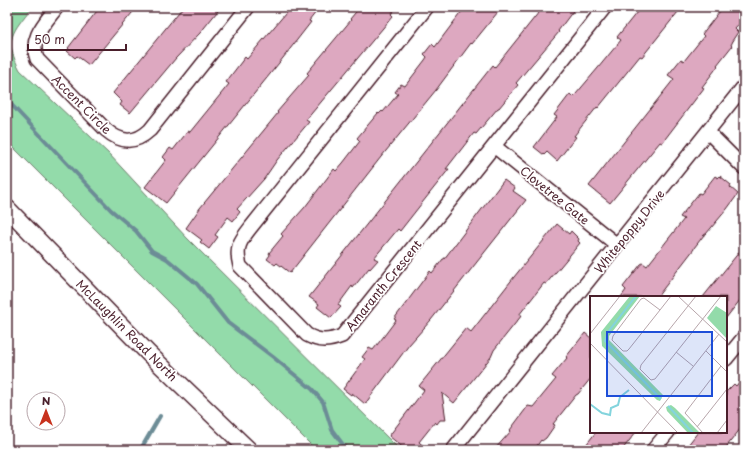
<svg xmlns="http://www.w3.org/2000/svg" width="751" height="457" viewBox="0 0 751 457" font-family="'Playpen Sans',sans-serif">
<style>
.green{fill:#93dbaa;stroke:#6e7d6a}
.lines{fill:none;stroke-linecap:round;stroke-linejoin:round}
.stream{stroke:#6c8c96;stroke-width:4}
.building{fill:#dda8c0;stroke:#4a1f2b}
.minor-casing{stroke:#4a1f2b;stroke-width:16}
.major-casing{stroke:#4a1f2b;stroke-width:19}
.minor{stroke:#fff;stroke-width:13}
.major{stroke:#fff;stroke-width:16}
.labels{text-anchor:middle;dominant-baseline:central;stroke-width:3.5;stroke-linejoin:round;paint-order:stroke}
.street-label{font-size:12px;fill:#4a1f2b;stroke:#fff}
.inset-river{fill:none;stroke:#83d4dd;stroke-width:2}
.inset-road{fill:none;stroke:#b7a5aa;stroke-width:1}
.view{fill:#1d4ed8;fill-opacity:0.15;stroke:#1d4ed8;stroke-width:2}
.inset-edge{fill:none;stroke:#4a1f2b;stroke-width:2}
</style>
<rect width="100%" height="100%" fill="#fff"/>
<filter id="ink" filterUnits="userSpaceOnUse"><feTurbulence type="fractalNoise" baseFrequency=".025" numOctaves="2"/><feDisplacementMap in="SourceGraphic" scale="8" xChannelSelector="R" yChannelSelector="G"/><feConvolveMatrix kernelMatrix="1 2 1 2 8 2 1 2 1" color-interpolation-filters="sRGB"/></filter>
<g filter="url(#ink)">
<!-- green -->
<path class="green" d="M7 7H32C13 32 3 39 20 70L109 154 187 238 400 450H316L7 141Z"/>
<g class="lines">
<!-- stream -->
<path class="stream" d="M7 100 111 210 136 231 152 251 167 259 197 284 228 323 273 357 312 389 323 402 332 430 347 450
M134 450 142 447 160 416"/>
</g>
<!-- building -->
<path class="building" d="M100 7H137L89 65 77 56 75 58 67 51 69 49 68 48Z
M183 7H221L200 33 176 58 130 113 120 105 122 102 113 93Z
M291 7H320L309 21 311 22 283 58 166 203 145 187 166 160 163 157 170 148 173 150 188 131 190 132 229 84 226 82 245 57 247 59Z
M360 7H397L391 14 393 16 306 120 309 122 277 160 264 179 237 209 240 212 233 221 228 217 215 235 218 237 209 249 200 242 202 240 186 228 200 208 278 113 277 112 309 75 307 73 351 20 350 19Z
M465 7H502L472 44 471 43 436 90 381 157 290 273 277 263 275 265 267 259 270 255 269 253 283 236 281 234 305 207 334 169 336 171 343 163 360 141 357 138 378 113 379 114 382 111 383 112 398 94 395 92 401 84 405 86 425 60 427 57 424 54 432 44 435 47Z
M543 7H576L558 31 559 32 516 83 518 85 499 108H498L476 134 474 133 446 169H449L422 203 400 231 398 229 374 258 378 260 370 269 369 268 353 288 352 286 338 305 341 307 331 318 317 307 319 304 309 297 493 65 495 67Z
M641 7H682L642 57 640 56 598 108 597 107 574 136 576 137 557 161 547 152 544 155 534 147 557 117 554 115 570 94 573 97 576 94 598 68 621 40 617 37Z
M723 7H744V19L735 29 738 32 732 41H733L731 45 732 46 717 65 718 66 702 87 704 88 662 143 660 142 610 203 589 186 674 79 668 75 681 59 684 61 704 36 702 34Z
M715 176 718 178 720 176 731 185 730 187 738 194 727 209 706 234 704 235 694 248V249L657 297H621L626 290 623 287 641 264 643 263 647 266 684 219 680 217 699 193 701 194Z
M504 180 515 188 513 191 526 200 431 320 409 345 365 404 352 393 351 395 343 389 365 359 362 357 369 348 373 350 384 336 396 320 394 319 430 271 432 273 443 259H444Z
M557 224 569 234 571 231 579 239 578 241 580 243 546 284 544 283 519 315H522L494 350 491 357 454 403 442 393 446 420H440L437 424 435 422 419 442 428 450H406L389 436 415 402 424 390 419 386 466 328 471 332 514 277Z
M744 246V295L726 318V297H703Z
M585 333 591 338V378L578 394 576 395 553 424 555 425 546 438 542 441 541 440 534 450H494L511 431 510 430 528 406 533 407 556 379 552 376 567 358 566 357Z
M744 376V424L724 450H684L698 432H726V392L734 384 736 386Z
M596 432H636L622 450H582Z"/>
<g class="lines">
<defs>
<path id="minor" d="M57 7C45 23 29 38 37 59L106 130C121 143 135 144 150 130L248 7
M427 7 251 227C240 241 235 247 240 266L307 335C320 342 329 341 342 336L605 7
M708 132 744 168
M494 146 617 245
M726 359 744 337
M453 450 744 86
M653 450 668 432"/>
<path id="major" d="M7 208 149 354 249 450"/>
</defs>
<!-- minor casing -->
<use href="#minor" class="minor-casing"/>
<!-- major casing -->
<use href="#major" class="major-casing"/>
<!-- minor -->
<use href="#minor" class="minor"/>
<!-- major -->
<use href="#major" class="major"/>
</g>
</g>
<g class="labels">
<!-- street labels -->
<g class="street-label">
<text transform="translate(82 104) rotate(45)">Accent Circle</text>
<text transform="translate(555 195) rotate(39)">Clovetree Gate</text>
<text transform="translate(629 231) rotate(-51)">Whitepoppy Drive</text>
<text transform="translate(383 285) rotate(-51)">Amaranth Crescent</text>
<text transform="translate(127 330) rotate(45)">McLaughlin Road North</text>
</g>
</g>
<!-- overview -->
<g transform="translate(590 296)">
<rect width="137" height="137" fill="#fff"/>
<path d="M40 0H50L19 40V44L73 99 70 105 67 104 12 50 11 36ZM126 10 137 17V43L117 22ZM81 109 85 112 110 137H98L77 115 76 111Z" fill="#93dbaa"/>
<path class="inset-river" d="M46 0 18 36 15 45 71 103M0 108 12 117 20 119 21 112 28 109 30 101 39 94M78 110 103 137"/>
<path class="inset-road" d="M88 0 137 46M106 0 51 69 50 73 61 84 65 83 131 0M70 14 54 2 51 3 23 40 22 44 33 55H37L39 53 70 14 81 0M0 38 30 0M0 47 88 137M116 55 137 76M86 56 103 70M107 131 137 93M51 137 129 38M113 137 95 117 131 70M127 137 137 124"/>
<path class="view" d="M17 36H122V100H17Z"/>
<rect width="137" height="137" class="inset-edge"/>
</g>
<!-- margin -->
<rect width="751" height="457" fill="none" stroke="#fff" stroke-width="24"/>
<rect x="12" y="12" width="727" height="433" fill="none" stroke="#4a1f2b" stroke-width="1.5" filter="url(#ink)"/>
<!-- north arrow -->
<g transform="translate(46 411)"><circle r="19" fill="#ffffff" stroke="#b7a5aa"/>
<path d="M0-3L7 15L0 10L-7 15Z" fill="#c8321e"/>
<text y="-6" font-size="11" font-weight="bold" text-anchor="middle" fill="#4a1f2b">N</text>
</g>
<!-- scale -->
<path d="M28 44v6h98v-6" fill="none" stroke="#4a1f2b" stroke-width="2"/>
<text x="34" y="44" font-size="12" fill="#4a1f2b" stroke="#ffffff" stroke-width="3" paint-order="stroke">50 m</text>
</svg>
